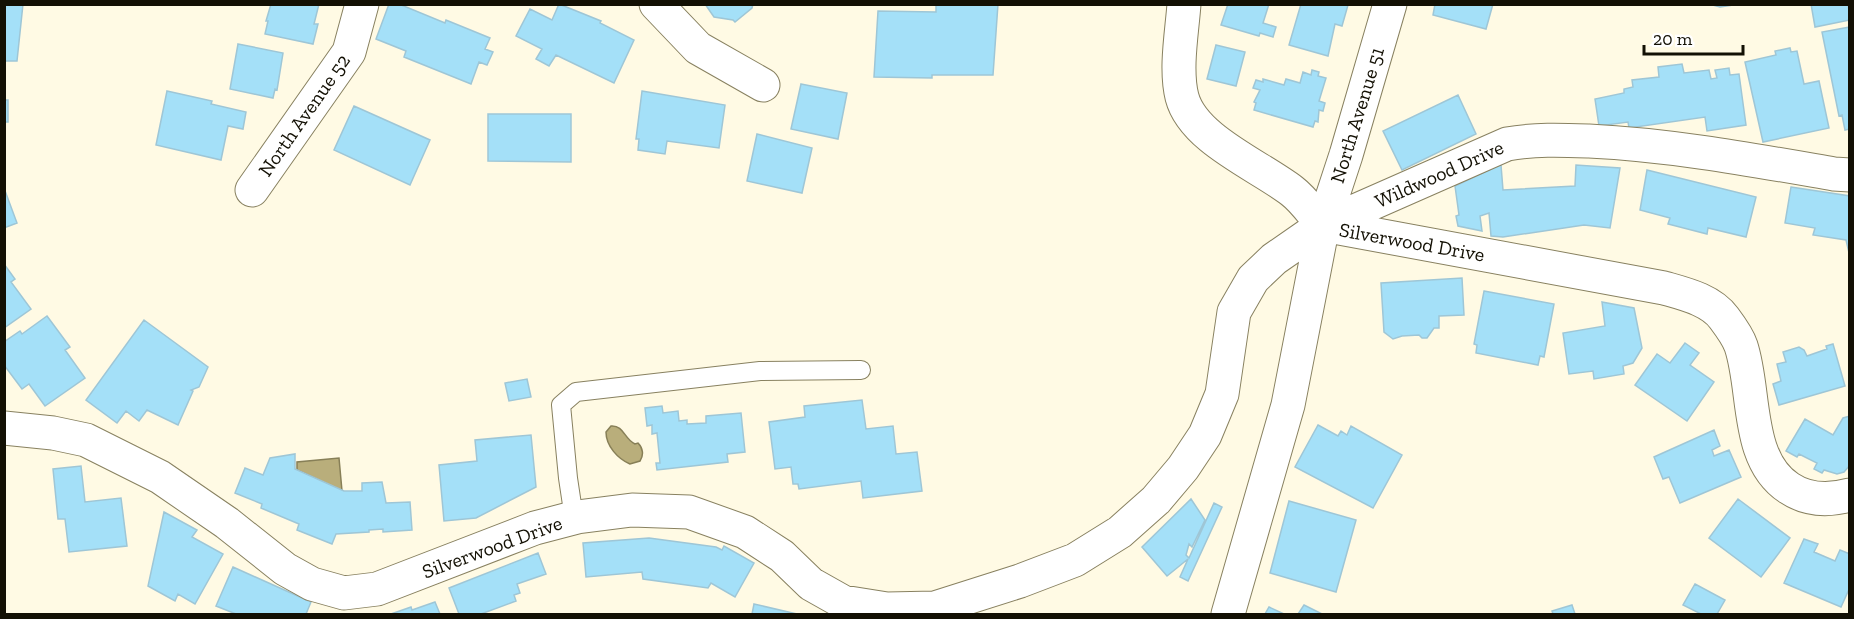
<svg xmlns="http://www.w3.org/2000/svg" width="1854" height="619" viewBox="0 0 1854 619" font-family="'Zilla Slab',serif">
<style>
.water{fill:#b9ae7b;stroke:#877f57;stroke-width:1.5}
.building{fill:#a4e0f8;stroke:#9ec6d6;stroke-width:1.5}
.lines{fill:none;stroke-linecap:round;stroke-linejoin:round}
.service-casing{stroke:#888160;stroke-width:20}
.minor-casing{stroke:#888160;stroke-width:35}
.service{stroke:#fff;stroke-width:18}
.minor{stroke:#fff;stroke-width:33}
.labels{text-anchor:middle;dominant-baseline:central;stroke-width:5;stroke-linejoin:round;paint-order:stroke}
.street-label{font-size:20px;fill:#131004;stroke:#fff}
</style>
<rect width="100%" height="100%" fill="#fffae4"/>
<!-- water -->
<path class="water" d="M611 426C624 425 624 439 635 444L638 443C643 448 644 455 640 461L630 464C618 459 606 446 606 432Z
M339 458 342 491 297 470V462Z"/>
<!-- building -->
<path class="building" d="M4 4H23L17 61H6L4 63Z
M271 4H319L314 24H318L313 44 265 34 268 21H266Z
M389 4H399L445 23 446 20 490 38 485 49 493 52 487 65 479 62 471 84 404 57 406 51 376 39Z
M559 4 601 21 600 23 634 40 614 83 556 55 549 66 536 59 542 49 516 36 530 9 552 20Z
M705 4H753L752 8 735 22 733 20 714 17Z
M936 4H998L993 75H932V78L874 77 878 11 936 12Z
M1228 4H1269L1263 23 1276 27 1273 37 1260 33 1259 36 1221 25Z
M1301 4 1348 5 1342 26 1335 24 1328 56 1289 45Z
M1435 4H1493L1486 29 1433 15Z
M1709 4H1740L1720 7Z
M1811 4H1848L1850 20 1815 27Z
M1850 27V129L1845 130 1842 115 1839 116 1822 32Z
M238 44 283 53 277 90 275 89 273 98 230 89Z
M1216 45 1245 52 1236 86 1207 79Z
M1790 48 1791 52 1797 51 1804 84 1819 81 1829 128 1763 142 1745 62 1776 55 1775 51Z
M1682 64 1684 73 1709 70 1711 79 1717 78 1715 70 1729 68 1730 75 1739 74 1746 125 1707 131 1705 117 1629 128 1628 122 1599 126 1595 99 1624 93V89L1633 87 1632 80 1659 77 1658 67Z
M1312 70 1319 72 1318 76 1326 78 1319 101 1325 103 1323 111 1319 110 1318 122 1315 121 1313 127 1254 110 1256 103 1254 102 1260 90 1253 88 1256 80 1263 82V79L1284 85 1286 79 1300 83 1303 72 1311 75Z
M801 84 847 93 838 139 791 129Z
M167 91 212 101 211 104 246 112 243 129 228 126 221 160 156 145Z
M642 91 725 105 719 148 667 141 665 154 638 150 639 139H636Z
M1458 95 1476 134 1402 170 1383 131Z
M4 100H8V122H4Z
M354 106 430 140 410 185 334 150Z
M488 114H571V162L488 161Z
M757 134 812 148 802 193 747 181Z
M1501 165 1503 190 1575 186 1576 165 1620 168 1610 228 1584 225 1503 237 1491 236 1489 213 1480 216 1482 231 1458 226 1456 216 1459 215 1455 186 1489 170 1488 166Z
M1647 170 1756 197 1746 237 1708 228 1707 234 1668 224 1670 218 1640 210Z
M1791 187 1850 196V257L1846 240 1813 235 1815 228 1785 223Z
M4 188 17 223 4 228Z
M4 264 15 279 11 282 31 309 4 328Z
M1462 278 1464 315 1439 316V328H1434L1427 338H1422L1419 335 1402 336 1393 339 1384 332 1381 283Z
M1484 291 1554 304 1544 357 1540 356 1538 365 1476 353 1477 345 1474 344Z
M1602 302 1634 308 1642 348 1633 363 1623 366 1624 374 1594 379 1593 371 1569 374 1563 333 1605 326Z
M47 316 70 347 65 350 85 378 45 406 29 384 22 389 4 365V342L20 331 22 334Z
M144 320 208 367 199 387 191 390 193 391 178 425 147 410 139 421 126 411 117 423 86 400Z
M1685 343 1699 353 1690 365 1714 382 1687 421 1635 385 1657 354 1670 363Z
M1833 344 1845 386 1779 405 1773 384 1781 381 1777 364 1786 362 1783 352 1799 347 1804 350 1807 356 1827 349 1826 346Z
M527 379 531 397 509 401 505 383Z
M862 400 866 429 893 426 896 454 917 452 922 491 863 498 861 481 799 489 798 484H793L791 467 775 469 769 422 805 417 804 406Z
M662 406 663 413 678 411 679 421 687 420V424L706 423V416L741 413 745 452 727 454 728 462 657 470 656 463H660L657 433 652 434V425L647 426 645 408Z
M1850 416V465L1844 472 1837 474 1824 470 1822 473 1814 469 1817 463 1799 454 1797 457 1786 451 1805 419 1833 435 1843 418Z
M1318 425 1338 436 1341 431 1347 435 1351 426 1402 455 1373 508 1295 467Z
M1714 430 1720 446 1712 450 1714 456 1729 450 1741 477 1680 503 1669 477 1663 479 1654 457Z
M531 435 536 487 476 518 444 521 439 465 477 461 475 440Z
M295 454V469L344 491H362V483L382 482 386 503 410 502 412 530 383 532V529L369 530V532L336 534 332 544 297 530 299 524 261 508 262 504 235 493 245 468 263 475 270 458Z
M81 466 85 502 121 498 127 546 69 552 65 519H58L53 469Z
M1191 499 1205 520 1192 547 1189 544 1186 555 1189 558 1214 503 1222 507 1188 581 1180 577 1188 559 1167 576 1142 547Z
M1738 499 1790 538 1761 577 1709 538Z
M1289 501 1356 520 1336 592 1270 573Z
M164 512 197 530 192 537 223 554 195 604 178 594 175 601 148 586Z
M649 538 716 547 722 550 724 546 754 563 735 597 711 583 708 588 643 579 642 572 586 577 583 543Z
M1804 539 1818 544 1814 552 1835 561 1840 550 1850 554V587L1841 607 1784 583Z
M538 553 546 574 517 584 520 593 514 595 516 601 481 614H459L449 588Z
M233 567 311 602 306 614H236L216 606Z
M1695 584 1725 600 1717 614H1701L1683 605Z
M435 602 440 614H391L411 607 412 610Z
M754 604 797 614H752Z
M1304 605 1322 614H1298Z
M1572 605 1575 614H1553L1552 611Z
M1269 607 1284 614H1265Z"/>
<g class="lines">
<defs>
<path id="service" d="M574 518 568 478 561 405 576 392 760 371 861 370"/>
<path id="minor" d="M656 4 698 48 763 85
M1184 4C1182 32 1175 69 1182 97 1193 139 1258 165 1292 191 1304 200 1313 214 1323 225
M252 190 349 52 362 4
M1323 225 1507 144C1535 139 1561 140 1589 141 1672 145 1753 160 1834 174L1850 175
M4 428 53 433 86 440 160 477 227 523 285 569 312 584 344 593 377 589 535 528 577 517 632 510 689 512 745 532 782 556 811 584 843 602 887 609 935 608 1020 581 1075 560 1120 532 1156 500 1183 468 1205 435 1222 394 1234 312 1253 279 1274 259 1323 225 1664 288C1685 294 1711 300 1724 318 1730 326 1738 337 1741 346 1756 391 1745 459 1789 488 1807 500 1828 501 1850 495
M1228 614 1288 405 1323 225 1346 155 1390 4"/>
</defs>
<!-- service casing -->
<use href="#service" class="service-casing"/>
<!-- minor casing -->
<use href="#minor" class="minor-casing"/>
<!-- service -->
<use href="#service" class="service"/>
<!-- minor -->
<use href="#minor" class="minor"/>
</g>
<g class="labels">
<!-- street labels -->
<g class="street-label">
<text transform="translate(304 115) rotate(-55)">North Avenue 52</text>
<text transform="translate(1357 115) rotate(-73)">North Avenue 51</text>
<text transform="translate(1439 174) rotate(-24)">Wildwood Drive</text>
<text transform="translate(1412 242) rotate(10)">Silverwood Drive</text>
<text transform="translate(492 547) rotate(-20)">Silverwood Drive</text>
</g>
</g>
<!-- border -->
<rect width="1854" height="619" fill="none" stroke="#131004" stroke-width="12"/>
<!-- scale -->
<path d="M1644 45v9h99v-9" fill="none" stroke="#131004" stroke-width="3"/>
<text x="1653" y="45" font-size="18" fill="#131004" stroke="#ffffff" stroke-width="4.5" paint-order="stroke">20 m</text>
</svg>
